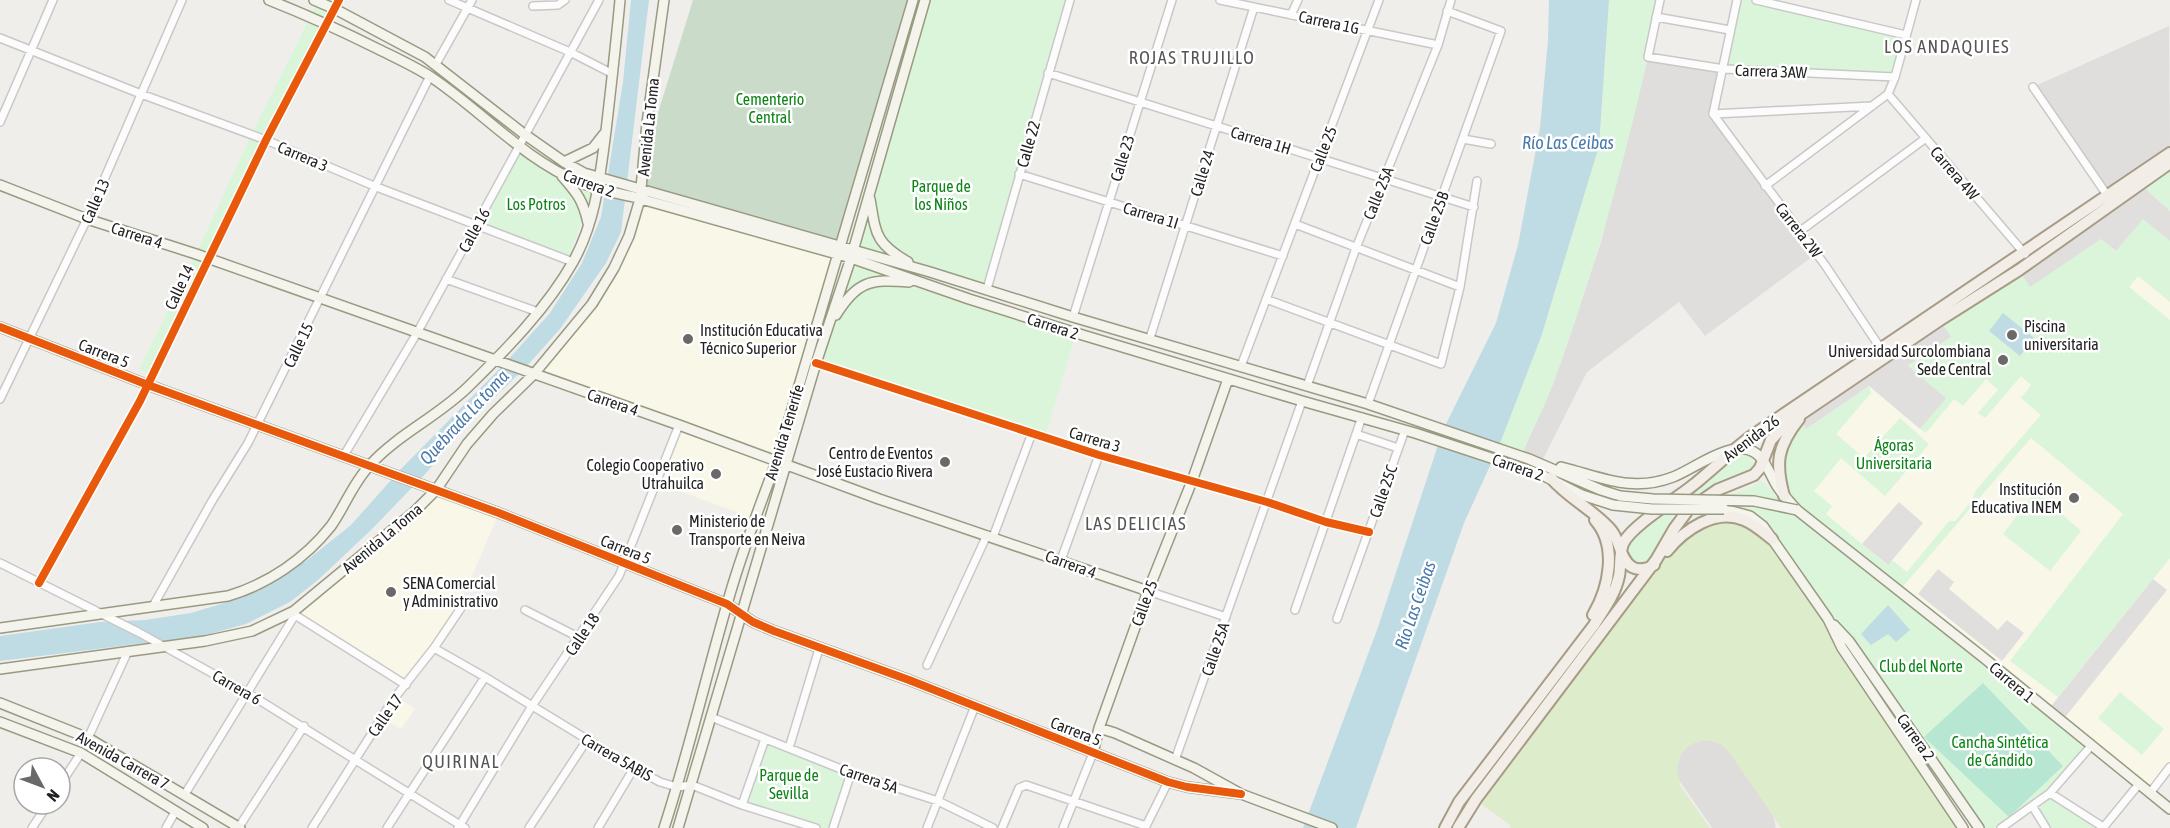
<svg xmlns="http://www.w3.org/2000/svg" width="2170" height="828" viewBox="0 0 2170 828" font-family="'Asap Condensed',sans-serif">
<style>
.residential{fill:#dfdedc}
.education{fill:#f8f7e8}
.grass{fill:#ddeccb}
.cemetery{fill:#cadbca}
.park{fill:#daf5da}
.pitch{fill:#b7e6d2}
.parking{fill:#e0dfde}
.water{fill:#bfdbe3}
.lines{fill:none;stroke-linecap:round;stroke-linejoin:round}
.runway{stroke:#dedddc;stroke-width:57}
.street-casing{stroke:#c9c8c7;stroke-width:10}
.secondary-casing{stroke:#999a82;stroke-width:12}
.primary-casing{stroke:#a79c86;stroke-width:14}
.street{stroke:#fdfcfc;stroke-width:7}
.secondary{stroke:#f4f4ed;stroke-width:9}
.primary{stroke:#f3ede7;stroke-width:10}
.secondary-bridge-casing{stroke:#999a82;stroke-width:12;stroke-linecap:butt}
.secondary-bridge{stroke:#f4f4ed;stroke-width:9}
.cycleway-casing{stroke:#fff;stroke-width:11}
.cycleway{stroke:#e8590c;stroke-width:8}
.poi-dot{fill:#6a6968;stroke:#fff;stroke-width:2}
.labels{text-anchor:middle;dominant-baseline:central;stroke-width:5;stroke-linejoin:round;paint-order:stroke}
.street-label{font-size:16px;fill:#222;stroke:#fff}
.park-label{font-size:16px;fill:#0c8416;stroke:#fff}
.poi-label{font-size:16px;fill:#222;stroke:#fff;text-anchor:start}
.neighbourhood-label{font-size:18px;letter-spacing:1.5px;fill:#555;stroke:#fff}
.water-label{font-size:18px;font-style:italic;fill:#4a7aab;stroke:#fff}
</style>
<rect width="100%" height="100%" fill="#f0eeeb"/>
<!-- residential -->
<path class="residential" d="M2169 26 2170 152 2107 193 2035 86Z
M1648 57 1722 67 1713 114 1816 254 1705 336 1679 302 1587 372 1542 461 1522 454 1554 381 1601 242Z"/>
<!-- education -->
<path class="education" d="M2170 183V766L2149 792 1900 590 1905 583 1803 500 1806 429Z
M637 201 838 254 777 460 534 374 614 268Z
M679 429 773 464 755 519 658 483Z
M436 490 499 513 462 599 406 683 295 615Z
M397 697 415 709 401 729 382 719Z"/>
<!-- grass -->
<path class="grass" d="M1730 516 1772 539 1963 828H1781L1728 752 1679 784 1710 828H1511L1509 824 1481 804 1674 542 1686 532Z"/>
<!-- cemetery -->
<path class="cemetery" d="M693 0H911L841 246 641 188 653 129Z"/>
<!-- park -->
<path class="park" d="M319 0H339L152 375 139 369 196 254 251 135Z
M926 0H1068L987 289 853 250Z
M1609 0H1660C1634 128 1600 256 1555 379 1546 404 1533 429 1522 454L1499 446 1541 337 1599 146Z
M1737 0H1755L1906 35 1893 76 1722 67Z
M518 146 593 190 568 259 478 225Z
M2170 164V211L2140 184Z
M2143 218 2170 241V302L2138 276 2129 287 2170 320V558L2058 697 2010 661 2123 514 2031 438 1900 590 2089 745 2048 794 2102 828H2048L2033 806 2002 828H1979L1772 539 1769 526C1744 503 1720 511 1691 518L1720 498 1752 487 1761 481 1794 510 1781 481 1779 464 1797 416 1806 429 1869 386 1871 393 1836 434 1864 458 1900 418 1929 444 1885 496 1841 458 1814 491 1832 506 1826 514 1887 565 1892 560 1907 572 1949 521H1955L1971 502 1976 490 2041 415 2021 398 2031 385 2021 376 1985 418 1978 413 1998 390 1986 379 1963 406 1954 399 1926 433 1920 429 1945 398 1908 367 1951 337 1940 320 2019 270 2030 286 2101 239 2116 251Z
M851 258 1076 333 1045 437 816 363Z
M1743 455 1752 458 1753 465C1744 477 1726 478 1713 485 1702 491 1691 498 1682 506 1664 521 1663 545 1648 561L1640 563 1630 558 1627 550 1632 540 1735 456Z
M2036 491 2081 531 2050 571 2003 534Z
M2120 692 2164 729 2142 755 2098 718Z
M765 739 851 773 833 828H816L742 805Z"/>
<!-- pitch -->
<path class="pitch" d="M1983 683 2063 766 2009 817 1924 737Z"/>
<!-- parking -->
<path class="parking" d="M2140 184 2170 211V241L2143 219 2116 251 2101 239 2030 287 2019 270Z
M1940 320 1951 337 1908 366 1946 398 1920 429 1869 386 1806 429 1797 416Z
M1899 502 1923 523 1888 565 1862 544Z
M1938 569 1954 582 1949 589 1998 630 2007 620 2024 633 2002 661 1918 594Z
M2153 579 2167 590 2062 721 2048 710Z"/>
<!-- water -->
<path class="water" d="M631 0H649L621 232 606 263 560 329 526 367 469 422 427 472 372 529 318 580 290 602 246 624 202 636 0 661V636L100 622 145 620 191 613 244 597 306 561 351 525 400 470 506 362 550 313 582 263 601 217 623 82Z
M1549 0H1609L1599 146 1541 337 1499 446 1464 523 1356 828H1303L1377 630 1443 430 1496 323 1518 245 1540 128 1548 40Z
M2003 313 2034 338 2020 356 1989 331Z
M1888 605 1910 630 1896 642 1888 634 1871 645 1861 634Z"/>
<g class="lines">
<!-- runway -->
<path class="runway" d="M1706 769 1747 828"/>
<defs>
<path id="street" d="M449 0 570 52 613 74
M1220 0 1438 45
M1660 0 1648 57 1724 69 1895 77
M1756 0 1906 35
M533 6 558 5 565 0
M1291 15 1298 0
M1656 17 1730 30
M0 38 141 94 266 140 374 186 573 262
M436 64 472 0
M1048 73 1474 207
M2033 87 2107 195
M1888 94 2025 254
M1888 94 1895 77 1916 0
M1713 114 1825 265 1881 349
M1713 114 1872 106
M1713 114 1737 0
M0 122 53 0
M1463 139 1491 144
M1019 174 1283 256
M1765 186 1888 94
M1295 224 1460 287
M1799 232 1926 138
M446 279 538 312
M987 289 1070 0
M1266 299 1441 364 1460 287 1477 181
M1073 317 1172 0
M1150 338 1254 7
M816 363 1099 455 1267 502 1326 522 1369 532
M1241 366 1379 0
M1307 386 1356 248 1438 45 1451 0
M0 399 87 219 182 0
M1368 404 1501 31 1447 11
M1356 434 1398 448
M343 457 417 333 599 0
M993 537 1032 433
M1061 560 1099 455
M0 563 138 632 246 692 465 828
M39 583 140 401 266 140 339 0
M1148 591 1226 617
M153 606 212 501 248 443 430 76
M525 610 580 638
M1295 610 1362 417
M294 611 295 615 406 685
M1337 619 1405 430
M434 648 485 677 634 768 660 782 677 787 692 785 742 805 816 828
M927 665 987 535
M711 717 851 773 938 801 993 828
M88 738 128 651
M789 748 819 649
M1175 760 1302 401
M60 785 81 753
M2050 793 2103 827
M2150 793 2170 767
M185 794 295 615
M742 805 765 739
M2033 807 2046 828
M239 827 304 726
M32 828 48 804
M166 828 175 812
M312 828 393 700 434 648 463 605
M387 828 485 677
M458 828 532 706 619 576 679 425
M529 828 587 740
M598 828 634 768
M833 828 851 773
M927 828 975 706
M1002 828 1019 788 1026 785 1146 826
M1063 828 1093 753
M1145 828 1168 782
M2001 828 2050 793 2091 746
M2103 828 2139 784"/>
<path id="secondary" d="M269 0C307 15 342 31 378 49 396 58 414 66 431 77 482 111 523 159 581 183 598 190 616 193 634 197L851 258 969 299 1076 333 1302 401 1415 433 1540 474 1582 495 1613 505
M314 0 335 9 425 57 524 134 564 162 584 173 930 272 1073 317 1368 404 1529 459 1601 490 1620 496
M564 162 593 148 604 134
M562 176C577 193 583 200 588 223
M0 185 87 219 196 254 679 425 879 499 1148 591
M870 199C876 234 875 243 908 262
M836 315C857 281 870 279 909 282
M0 327 148 385 499 513 727 604 753 622 774 631 909 680 1168 782 1187 787 1241 794
M1561 467C1602 477 1631 493 1673 477 1694 469 1731 439 1754 452 1765 458 1770 475 1777 486 1783 495 1790 502 1797 510L1984 658 2170 809
M1724 509 1750 516 1763 526 1828 619 1842 648 1963 828
M1834 625 1849 641 1979 828
M0 628 228 596C268 584 305 559 331 526 345 506 353 483 370 465 398 434 439 416 469 386 507 349 547 308 573 262 596 221 600 176 606 131 611 87 616 44 620 0
M0 669 205 641 252 631 294 611 414 512 436 490 467 444 493 414 534 374 592 304 614 268 629 236 640 199 647 123 664 0
M0 703 88 738 240 828
M0 722 81 753 203 828
M1099 728 1115 733 1194 768 1241 794 1332 828
M1093 753 1099 728 1148 591 1192 481 1228 379
M664 828C689 751 707 672 730 594 743 549 760 505 777 460L913 0
M678 828 816 363 851 258 925 0"/>
<path id="primary" d="M1551 478C1569 499 1594 510 1611 530 1620 540 1620 560 1632 567 1639 571 1647 569 1654 565
M1784 496C1775 463 1777 447 1799 419
M1667 551C1684 530 1715 508 1744 520 1754 524 1763 532 1772 539
M1593 615C1609 588 1618 546 1595 520
M1445 828 1459 802 1594 625C1604 609 1615 595 1619 576 1621 566 1619 554 1623 544 1630 526 1681 496 1697 482 1715 467 1732 451 1750 437L2170 153
M1458 828 1476 799 1656 560 1674 529 1688 510 1717 490 1754 475 1760 468 1771 440 1785 425 1940 320 2019 270 2170 163"/>
</defs>
<!-- street casing -->
<use href="#street" class="street-casing"/>
<!-- secondary casing -->
<use href="#secondary" class="secondary-casing"/>
<!-- primary casing -->
<use href="#primary" class="primary-casing"/>
<!-- street -->
<use href="#street" class="street"/>
<!-- secondary -->
<use href="#secondary" class="secondary"/>
<!-- primary -->
<use href="#primary" class="primary"/>
<defs>
<path id="secondary-bridge" d="M1620 496 1653 499 1754 501 1797 510
M1613 505 1652 509H1724"/>
</defs>
<!-- secondary-bridge casing -->
<use href="#secondary-bridge" class="secondary-bridge-casing"/>
<!-- secondary-bridge -->
<use href="#secondary-bridge" class="secondary-bridge"/>
<defs>
<path id="cycleway" d="M0 327 148 385 499 513 727 604 753 622 774 631 909 680 1168 782 1187 787 1241 794
M816 363 1099 455 1267 502 1326 522 1369 532
M39 583 140 401 266 140 339 0"/>
</defs>
<!-- cycleway casing -->
<use href="#cycleway" class="cycleway-casing"/>
<!-- cycleway -->
<use href="#cycleway" class="cycleway"/>
</g>
<!-- markers -->
<g class="poi-dot">
<circle cx="2012" cy="335" r="6"/>
<circle cx="688" cy="339" r="6"/>
<circle cx="2003" cy="360" r="6"/>
<circle cx="945" cy="462" r="6"/>
<circle cx="716" cy="474" r="6"/>
<circle cx="2074" cy="498" r="6"/>
<circle cx="677" cy="530" r="6"/>
<circle cx="391" cy="592" r="6"/>
</g>
<g class="labels">
<!-- street labels -->
<g class="street-label">
<text transform="translate(1329 22) rotate(12)">Carrera 1G</text>
<text transform="translate(1771 71) rotate(2)">Carrera 3AW</text>
<text transform="translate(648 127) rotate(-84)">Avenida La Toma</text>
<text transform="translate(1261 140) rotate(17)">Carrera 1H</text>
<text transform="translate(1028 144) rotate(-74)">Calle 22</text>
<text transform="translate(1323 149) rotate(-69)">Calle 25</text>
<text transform="translate(303 156) rotate(23)">Carrera 3</text>
<text transform="translate(1122 158) rotate(-73)">Calle 23</text>
<text transform="translate(1202 173) rotate(-73)">Calle 24</text>
<text transform="translate(1955 173) rotate(49)">Carrera 4W</text>
<text transform="translate(589 183) rotate(20)">Carrera 2</text>
<text transform="translate(1378 193) rotate(-68)">Calle 25A</text>
<text transform="translate(95 201) rotate(-66)">Calle 13</text>
<text transform="translate(1151 215) rotate(17)">Carrera 1I</text>
<text transform="translate(1434 218) rotate(-70)">Calle 25B</text>
<text transform="translate(474 230) rotate(-61)">Calle 16</text>
<text transform="translate(1799 230) rotate(52)">Carrera 2W</text>
<text transform="translate(137 235) rotate(18)">Carrera 4</text>
<text transform="translate(179 287) rotate(-65)">Calle 14</text>
<text transform="translate(1053 326) rotate(18)">Carrera 2</text>
<text transform="translate(298 345) rotate(-64)">Calle 15</text>
<text transform="translate(104 353) rotate(21)">Carrera 5</text>
<text transform="translate(613 402) rotate(19)">Carrera 4</text>
<text transform="translate(784 432) rotate(-73)">Avenida Tenerife</text>
<text transform="translate(1751 438) rotate(-37)">Avenida 26</text>
<text transform="translate(1095 439) rotate(17)">Carrera 3</text>
<text transform="translate(1518 467) rotate(19)">Carrera 2</text>
<text transform="translate(1383 491) rotate(-71)">Calle 25C</text>
<text transform="translate(382 538) rotate(-40)">Avenida La Toma</text>
<text transform="translate(626 549) rotate(22)">Carrera 5</text>
<text transform="translate(1071 564) rotate(20)">Carrera 4</text>
<text transform="translate(1144 603) rotate(-70)">Calle 25</text>
<text transform="translate(582 634) rotate(-56)">Calle 18</text>
<text transform="translate(1215 649) rotate(-71)">Calle 25A</text>
<text transform="translate(2012 682) rotate(40)">Carrera 1</text>
<text transform="translate(237 687) rotate(30)">Carrera 6</text>
<text transform="translate(385 715) rotate(-55)">Calle 17</text>
<text transform="translate(1076 731) rotate(21)">Carrera 5</text>
<text transform="translate(1916 737) rotate(55)">Carrera 2</text>
<text transform="translate(617 757) rotate(30)">Carrera 5ABIS</text>
<text transform="translate(123 760) rotate(29)">Avenida Carrera 7</text>
<text transform="translate(869 778) rotate(19)">Carrera 5A</text>
</g>
<!-- park labels -->
<g class="park-label">
<text x="770" y="99">Cementerio<tspan x="770" dy="18">Central</tspan></text>
<text x="941" y="186">Parque de<tspan x="941" dy="18">los Niños</tspan></text>
<text x="536" y="204">Los Potros</text>
<text x="1894" y="445">Ágoras<tspan x="1894" dy="18">Universitaria</tspan></text>
<text x="1921" y="666">Club del Norte</text>
<text x="2000" y="742">Cancha Sintética<tspan x="2000" dy="18">de Cándido</tspan></text>
<text x="789" y="775">Parque de<tspan x="789" dy="18">Sevilla</tspan></text>
</g>
<!-- poi labels -->
<g class="poi-label">
<text x="2024" y="326">Piscina<tspan x="2024" dy="18">universitaria</tspan></text>
<text x="700" y="330">Institución Educativa<tspan x="700" dy="18">Técnico Superior</tspan></text>
<text x="1991" y="351" text-anchor="end">Universidad Surcolombiana<tspan x="1991" dy="18">Sede Central</tspan></text>
<text x="933" y="453" text-anchor="end">Centro de Eventos<tspan x="933" dy="18">José Eustacio Rivera</tspan></text>
<text x="704" y="465" text-anchor="end">Colegio Cooperativo<tspan x="704" dy="18">Utrahuilca</tspan></text>
<text x="2062" y="489" text-anchor="end">Institución<tspan x="2062" dy="18">Educativa INEM</tspan></text>
<text x="689" y="521">Ministerio de<tspan x="689" dy="18">Transporte en Neiva</tspan></text>
<text x="403" y="583">SENA Comercial<tspan x="403" dy="18">y Administrativo</tspan></text>
</g>
<!-- neighbourhood labels -->
<g class="neighbourhood-label">
<text x="1947" y="46">LOS ANDAQUIES</text>
<text x="1192" y="57">ROJAS TRUJILLO</text>
<text x="1136" y="523">LAS DELICIAS</text>
<text x="461" y="761">QUIRINAL</text>
</g>
<!-- water labels -->
<g class="water-label">
<text x="1568" y="142">Río Las Ceibas</text>
<text transform="translate(464 417) rotate(-47)">Quebrada La toma</text>
<text transform="translate(1415 605) rotate(-71)">Río Las Ceibas</text>
</g>
</g>
<!-- north arrow -->
<g transform="translate(42 786) rotate(131)"><circle r="28" fill="#ffffff" stroke="#a7a7a7" stroke-width="1.5"/>
<path d="M0-4.5L10 22L0 15L-10 22Z" fill="#6a6968"/>
<text y="-9" font-size="16" font-weight="bold" text-anchor="middle" fill="#222222">N</text>
</g>
</svg>
